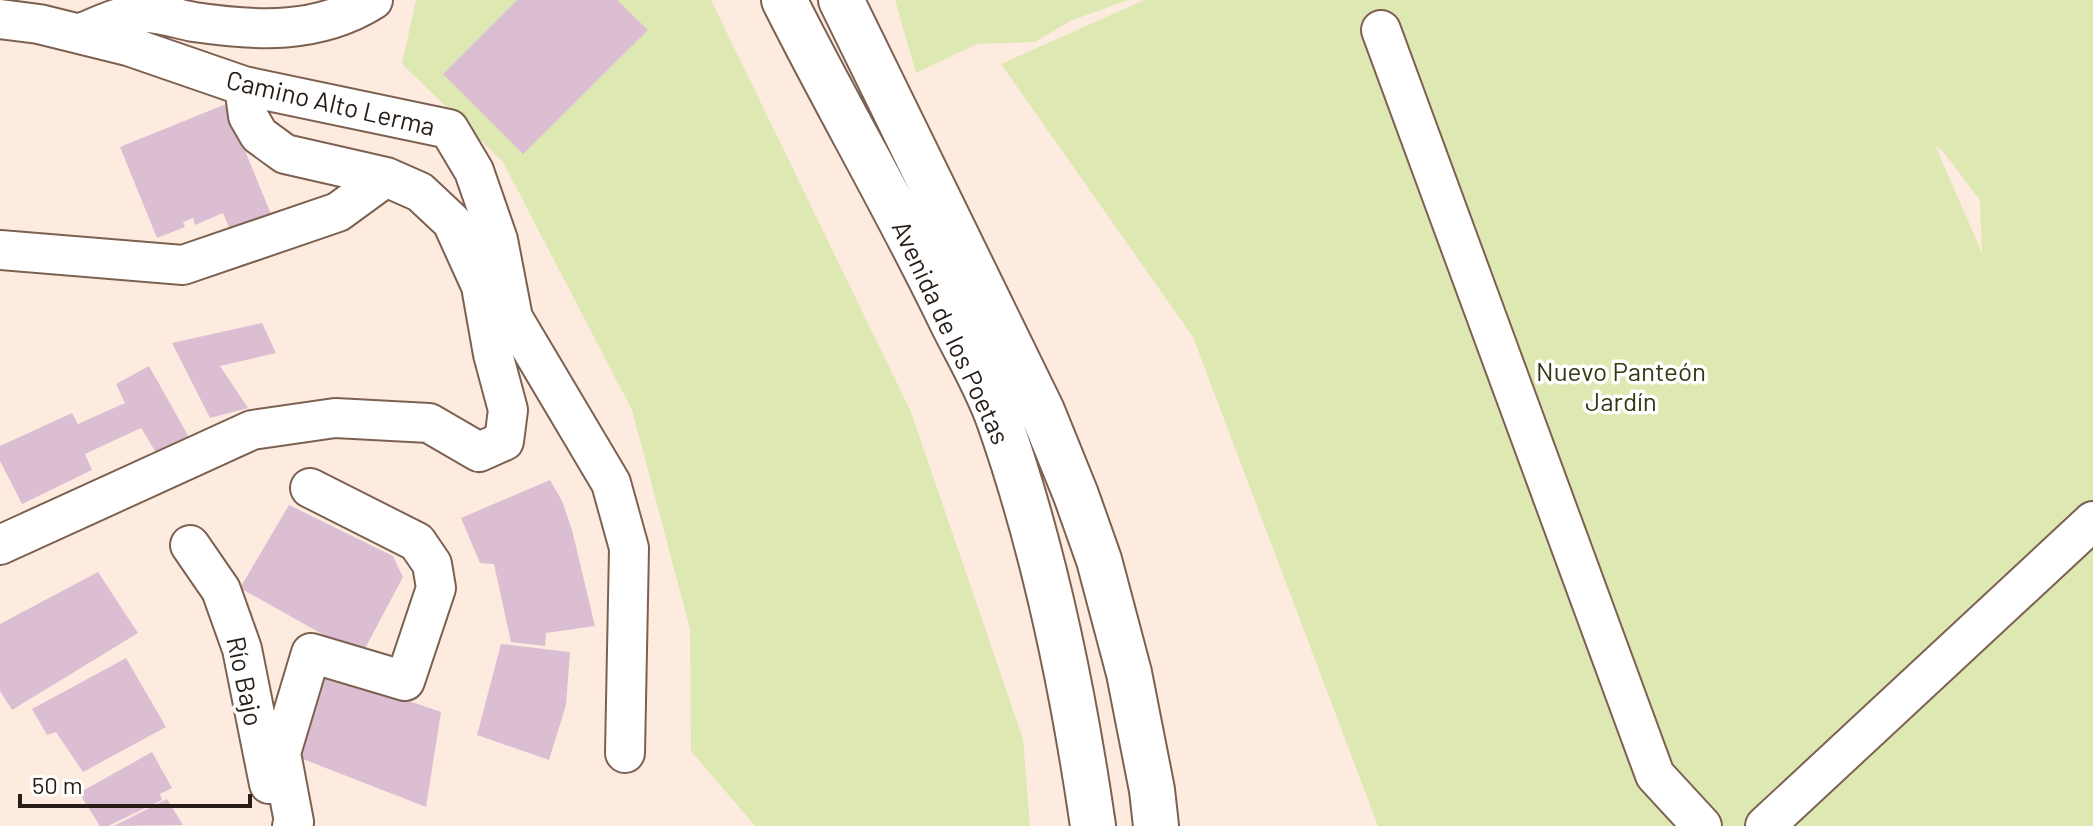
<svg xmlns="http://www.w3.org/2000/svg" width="2093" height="826" viewBox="0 0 2093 826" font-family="Barlow,sans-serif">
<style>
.green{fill:#dde8b3;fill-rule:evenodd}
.building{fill:#dcbed3}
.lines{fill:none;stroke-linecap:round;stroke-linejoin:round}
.minor-casing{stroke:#7c6151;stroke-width:42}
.highway-casing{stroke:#7c6151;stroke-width:48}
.minor{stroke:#fff;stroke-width:38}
.highway{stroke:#fff;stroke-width:44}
.labels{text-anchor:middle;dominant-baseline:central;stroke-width:7;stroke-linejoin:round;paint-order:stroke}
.street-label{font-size:26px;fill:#281d16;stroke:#fff}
.park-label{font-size:26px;fill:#323812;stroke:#fff}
</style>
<rect width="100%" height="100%" fill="#feebe0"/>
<!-- green -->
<path class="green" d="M416 0H711L911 412 1023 739 1030 826H755L691 751 690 629 632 410 503 162 402 64Z
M895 0H1128L1070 21 1035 42 977 44 916 73Z
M1144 0H2093V826H1378L1193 337 1001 64ZM1935 145 1944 153 1980 200 1982 253Z"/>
<!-- building -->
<path class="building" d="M517 0H617L648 30 523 154 443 74Z
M226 104 275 224 234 240 223 213 195 225 193 218 183 222 185 227 157 238 120 147Z
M262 323 276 353 220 366 248 408 210 418 172 343Z
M149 366 195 448 163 464 141 428 85 454 92 470 22 504 0 461V446L72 413 78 424 125 403 116 384Z
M550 480 562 501 572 530 595 626 546 633 545 646 511 642 494 564 480 563 461 518Z
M289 505 393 556 403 577 361 656 240 588Z
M98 572 138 633 12 710 0 691V624Z
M501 644 570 652 566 705 549 760 477 735Z
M126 658 166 727 83 772 56 732 47 735 32 709Z
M327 673 441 712 426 807 290 754Z
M152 752 172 788 160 794 162 800 108 826H100L79 793Z
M167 799 183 825 114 826Z"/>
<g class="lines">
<defs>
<path id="minor" d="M0 19 39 24 128 46 244 86 449 129 474 171 498 240 513 318 611 483 629 548 625 753
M1381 30 1655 775 1702 826
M81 33C101 25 123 14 145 13 161 13 178 19 194 22 256 31 317 35 373 0
M0 250 183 265 338 212 386 177
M0 545 252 430 335 418 429 423 479 452 504 441 508 410 493 354 481 286 452 222 420 192 386 177 285 154 259 135 248 116 244 86
M190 545 221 590 242 649 269 784
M292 826 294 822 281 753 311 653 405 681 436 588 432 564 417 542 310 488
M1765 826 2093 521"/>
<path id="highway" d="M784 0C838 108 900 213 952 322 968 354 987 386 999 420 1045 551 1073 688 1093 826
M841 0 1042 411 1076 495 1099 560 1129 673 1152 790 1156 826"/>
</defs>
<!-- minor casing -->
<use href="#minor" class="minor-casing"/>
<!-- highway casing -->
<use href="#highway" class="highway-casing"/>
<!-- minor -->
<use href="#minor" class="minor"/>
<!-- highway -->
<use href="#highway" class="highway"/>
</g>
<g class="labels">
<!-- street labels -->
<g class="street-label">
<text transform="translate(331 102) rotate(13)">Camino Alto Lerma</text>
<text transform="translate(952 332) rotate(65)">Avenida de los Poetas</text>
<text transform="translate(246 681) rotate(78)">Río Bajo</text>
</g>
<!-- park labels -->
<g class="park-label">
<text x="1621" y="370">Nuevo Panteón<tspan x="1621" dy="30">Jardín</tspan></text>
</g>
</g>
<!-- scale -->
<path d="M20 794v12h230v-12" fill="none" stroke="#281d16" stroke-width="4"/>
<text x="32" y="794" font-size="24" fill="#281d16" stroke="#ffffff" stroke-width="6" paint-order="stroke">50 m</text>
</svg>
